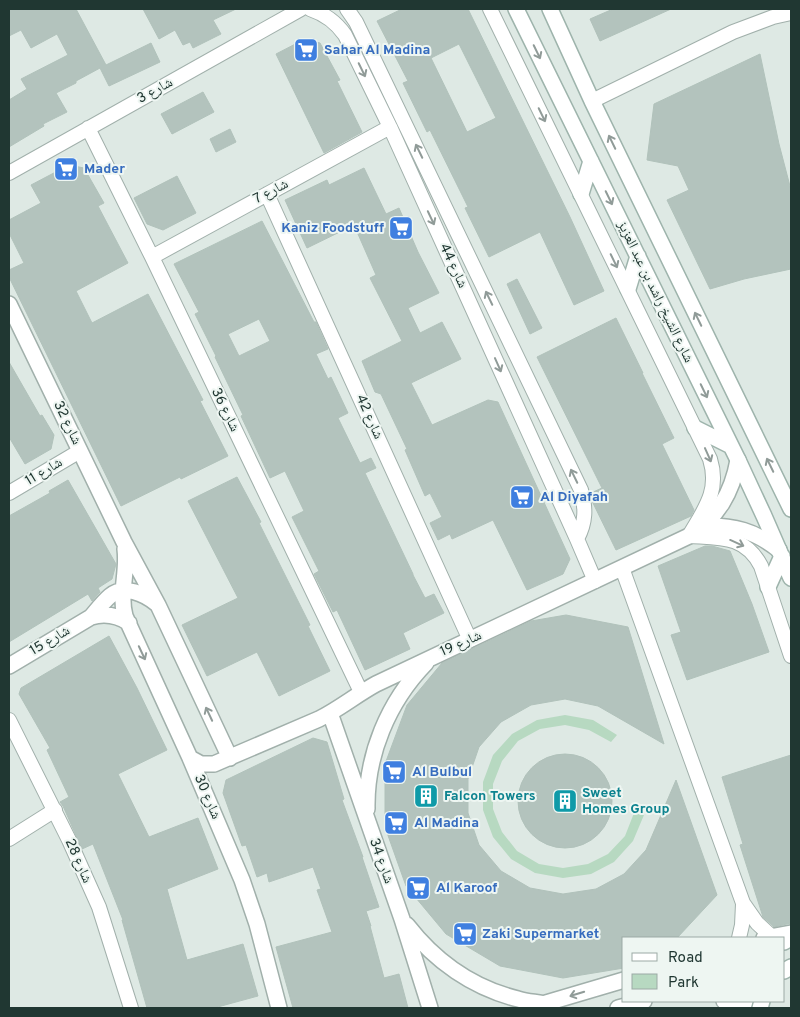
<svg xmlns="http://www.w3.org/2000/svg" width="800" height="1017" viewBox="0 0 800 1017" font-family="Overpass,'Noto Naskh Arabic',sans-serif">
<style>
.green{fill:#b7d9c1}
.building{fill:#b3c3bd;stroke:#b1c2bb;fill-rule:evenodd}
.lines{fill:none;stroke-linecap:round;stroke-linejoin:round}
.minor-casing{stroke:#a1b0ab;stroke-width:16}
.tertiary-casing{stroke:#a1b0ab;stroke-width:18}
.secondary-casing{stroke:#9eb4ac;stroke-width:18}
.minor{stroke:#fff;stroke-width:14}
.tertiary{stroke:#fff;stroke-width:15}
.secondary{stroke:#fff;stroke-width:15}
.oneway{stroke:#909b98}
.labels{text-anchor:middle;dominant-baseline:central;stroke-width:4;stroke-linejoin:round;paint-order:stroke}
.shop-label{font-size:14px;font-weight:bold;fill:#366cbe;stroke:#eef6f2;text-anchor:start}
.street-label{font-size:14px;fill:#203732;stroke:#eef6f2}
.culture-label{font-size:14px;font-weight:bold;fill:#0d838f;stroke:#eef6f2;text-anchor:start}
</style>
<rect width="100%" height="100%" fill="#dee9e4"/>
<!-- green -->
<path class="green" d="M565 715 593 720 617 735 611 742 589 730 565 725 540 729 518 741 502 761 493 784V809L502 832 517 851 539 864 563 868 588 864 608 854 625 836 634 813 644 815 633 841 614 862 591 874 563 878 535 873 511 859 493 837 483 810V782L493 755 512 734 537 720Z"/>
<!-- building -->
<path class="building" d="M9 9H76L106 65 151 43 160 62 109 86 100 68 76 81V83L56 93 67 112 43 124 44 126 9 147V100L27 89 21 79 68 55 57 34 31 48 21 30 9 36Z
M143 9H236L213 20 221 34 193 48 190 42 183 45 175 30 159 39Z
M402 9H468L570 217 604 291 574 305 540 232 489 257 465 208 468 207 430 130 427 132 403 83 408 81 377 21ZM459 44 496 118 467 132 431 58Z
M613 9H671L600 41 590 19Z
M305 39 320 43 340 80 337 81 362 132 324 153 276 54Z
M760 54 779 144 791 190V269L744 279 710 289 667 200 689 190 678 166 647 160 654 104Z
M203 92 214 112 172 134 161 114Z
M230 129 236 142 216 152 210 139Z
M69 165 84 168 104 203 98 206 128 263 76 291 92 323 148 294 203 400 200 401 228 456 181 479 180 477 121 506 9 277V270L24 263 9 233V220L41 203 31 185Z
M364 168 386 214 399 208 418 252 439 293 408 308 420 333 442 322 461 359 411 383 432 425 488 400 498 402 570 559 563 574 527 590 493 520 452 539 450 534 438 540 430 523 442 517 430 493 425 496 405 450 407 449 381 394 375 392 362 361 402 341 370 278 376 275 354 225 307 248 285 200 327 180 329 185Z
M177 176 196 213 163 230 147 224 134 198Z
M262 221 314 322H316L328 349 316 354 328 379 331 377 348 413 338 418 360 463 371 458 376 468 365 473 413 574V575L425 598 434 594 444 613 403 633 410 649 365 670 337 610 333 612 314 574 319 571 292 517 304 511 285 471 270 478 241 416 243 415 215 357 216 356 195 314 199 312 174 264ZM259 319 270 341 239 356 228 334Z
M517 279 542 328 530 334 507 284Z
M616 318 643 373H642L674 438 662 444 694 510 691 516 616 550 592 501 591 493 602 488 537 357Z
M9 362 40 416 42 415 54 435 51 449 25 464 9 437Z
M237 477 261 522 259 523 310 625 308 626 330 671 279 696 257 652 207 676 182 625 238 598 188 501Z
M68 480 116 564 112 579 98 588 100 592 92 601 88 594 9 642V516L50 493 49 491Z
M705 546H712L730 551 752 604 769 652 687 680 671 635 681 632 658 566Z
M566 615 628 627 664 744 598 706 565 699 531 705 501 722 479 747 468 779V813L479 845 501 871 530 888 563 894 596 889 624 874 646 850 676 780 717 895 677 938H624V968L563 978 500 966 446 934 406 886 385 827V764L407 705 442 663 531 621Z
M109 636 137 688 167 750 118 774 149 837 198 818 218 869 167 889 187 960 243 944 258 996 214 1008H147L122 920H123L93 844 82 849 63 806 60 802 69 797 47 750 50 748 19 694 21 688Z
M313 738 327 742 344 799 342 800 363 857H362L379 907 366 911 371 926H370L384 978 399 974 408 1008H293L276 947 332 932 317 890 321 889 313 867 269 882 267 873 257 877 246 845 242 846 223 793 226 780Z
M518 801a47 47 0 1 1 94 0a47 47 0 1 1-94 0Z
M791 755V923L774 927 763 917 740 845 743 844 722 777Z"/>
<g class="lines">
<defs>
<path id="minor" d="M310 9C325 14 336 22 345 35L390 127 577 539 595 581
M347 9 356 22 581 490C586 508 586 522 577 539
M490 9 710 459C720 491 704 510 689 536 720 538 745 535 761 566L791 656
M592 101 733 32 773 17 791 13
M88 128 152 257 361 692
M9 173 301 9
M267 194 470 640
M152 257 390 127
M9 493 80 451
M622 568 743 903 757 923 771 936
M9 720 69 840 99 907 131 1008
M9 839 55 810
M739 938 742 925 743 904"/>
<path id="tertiary" d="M9 304 124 542 158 605 230 758
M703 526C734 525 755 531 779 550
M125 549C128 572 119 593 125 616L190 758 242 880 257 924 279 1008
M91 617C97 610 103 602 110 596 124 584 145 594 157 604
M9 666 91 617C105 613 117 615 129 623
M330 713 402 919 430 1008
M190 758 201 764H214L319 719C339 709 356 695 376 684L689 536C718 517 732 493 738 460
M367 809C366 755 388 702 426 663
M407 925C435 961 473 988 518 999 527 1002 536 1002 545 1004
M764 938 791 933
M724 1001 733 1008
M536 1006 624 980
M618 1008 644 1001"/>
<path id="secondary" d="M516 9 738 460 764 516 791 578
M550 9 592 101 791 509
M581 194 591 161
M628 289 638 256
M695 428 731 446
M768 587 782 556
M784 942 791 938
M784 971 791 967
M743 1008 745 1001
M760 1008 762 1001"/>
</defs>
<!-- minor casing -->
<use href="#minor" class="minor-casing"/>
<!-- tertiary casing -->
<use href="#tertiary" class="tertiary-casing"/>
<!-- secondary casing -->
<use href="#secondary" class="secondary-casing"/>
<!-- minor -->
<use href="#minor" class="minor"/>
<!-- tertiary -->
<use href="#tertiary" class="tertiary"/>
<!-- secondary -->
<use href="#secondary" class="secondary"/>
</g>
<!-- one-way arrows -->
<defs><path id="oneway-shaft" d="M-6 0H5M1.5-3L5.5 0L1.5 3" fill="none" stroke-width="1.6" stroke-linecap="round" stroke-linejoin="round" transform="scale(1.25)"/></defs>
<g class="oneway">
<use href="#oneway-shaft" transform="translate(537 52) rotate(64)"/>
<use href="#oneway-shaft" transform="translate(362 70) rotate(64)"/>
<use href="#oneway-shaft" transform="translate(542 115) rotate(64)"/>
<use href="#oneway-shaft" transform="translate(612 142) rotate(-116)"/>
<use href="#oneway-shaft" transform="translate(419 151) rotate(-116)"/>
<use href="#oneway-shaft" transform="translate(609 198) rotate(64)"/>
<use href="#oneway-shaft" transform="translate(431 218) rotate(65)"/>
<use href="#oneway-shaft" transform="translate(614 261) rotate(64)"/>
<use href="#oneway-shaft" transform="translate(489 298) rotate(-116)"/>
<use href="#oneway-shaft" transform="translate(698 319) rotate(-116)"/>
<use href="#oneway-shaft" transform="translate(498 365) rotate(66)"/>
<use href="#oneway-shaft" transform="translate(704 391) rotate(64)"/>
<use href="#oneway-shaft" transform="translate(708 455) rotate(66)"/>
<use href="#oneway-shaft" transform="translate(770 465) rotate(-116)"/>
<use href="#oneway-shaft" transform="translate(574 476) rotate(-116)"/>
<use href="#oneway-shaft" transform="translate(737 543) rotate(24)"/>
<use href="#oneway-shaft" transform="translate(142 653) rotate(65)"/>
<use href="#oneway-shaft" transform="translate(209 714) rotate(-115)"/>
<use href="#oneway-shaft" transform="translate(577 994) rotate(163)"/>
</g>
<!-- icons -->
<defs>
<symbol id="supermarket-square" viewBox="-11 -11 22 22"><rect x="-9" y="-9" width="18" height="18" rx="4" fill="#3f7fe0" stroke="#eef6f2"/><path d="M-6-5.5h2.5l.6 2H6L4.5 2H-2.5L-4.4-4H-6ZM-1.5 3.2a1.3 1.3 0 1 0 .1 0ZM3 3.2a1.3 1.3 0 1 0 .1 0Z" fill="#fff"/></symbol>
<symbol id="building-square" viewBox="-11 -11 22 22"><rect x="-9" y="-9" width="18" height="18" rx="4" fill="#0f9aa8" stroke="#eef6f2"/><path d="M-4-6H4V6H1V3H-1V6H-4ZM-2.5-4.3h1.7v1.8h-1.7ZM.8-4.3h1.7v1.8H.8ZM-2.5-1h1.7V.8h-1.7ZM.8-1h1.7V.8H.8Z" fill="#fff"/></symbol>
</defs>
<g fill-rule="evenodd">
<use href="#supermarket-square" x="292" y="36" width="28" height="28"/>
<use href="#supermarket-square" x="52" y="155" width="28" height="28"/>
<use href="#supermarket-square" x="387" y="214" width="28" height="28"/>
<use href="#supermarket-square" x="508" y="483" width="28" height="28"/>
<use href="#supermarket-square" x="380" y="758" width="28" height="28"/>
<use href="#building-square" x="412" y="782" width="28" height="28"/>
<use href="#building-square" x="551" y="787" width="28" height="28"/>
<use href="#supermarket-square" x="382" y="809" width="28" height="28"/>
<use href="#supermarket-square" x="404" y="874" width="28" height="28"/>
<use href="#supermarket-square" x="451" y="920" width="28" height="28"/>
</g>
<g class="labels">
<!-- shop labels -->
<g class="shop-label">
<text x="324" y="50">Sahar Al Madina</text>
<text x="84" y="169">Mader</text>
<text x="384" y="228" text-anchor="end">Kaniz Foodstuff</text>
<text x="540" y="497">Al Diyafah</text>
<text x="412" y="772">Al Bulbul</text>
<text x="414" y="823">Al Madina</text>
<text x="436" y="888">Al Karoof</text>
<text x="482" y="934">Zaki Supermarket</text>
</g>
<!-- street labels -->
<g class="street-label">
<text transform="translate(155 91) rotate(-29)">شارع 3</text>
<text transform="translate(271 192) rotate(-28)">شارع 7</text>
<text transform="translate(453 266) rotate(65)">شارع 44</text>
<text transform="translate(655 292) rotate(64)">شارع الشيخ راشد بن عبد العزيز</text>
<text transform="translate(225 410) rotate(64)">شارع 36</text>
<text transform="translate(369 417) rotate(66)">شارع 42</text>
<text transform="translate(67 423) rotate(64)">شارع 32</text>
<text transform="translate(44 472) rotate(-31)">شارع 11</text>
<text transform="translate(50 641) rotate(-31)">شارع 15</text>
<text transform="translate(461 644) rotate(-24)">شارع 19</text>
<text transform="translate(207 797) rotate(67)">شارع 30</text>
<text transform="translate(78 861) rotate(66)">شارع 28</text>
<text transform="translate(381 861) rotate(70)">شارع 34</text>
</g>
<!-- culture labels -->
<g class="culture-label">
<text x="582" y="793">Sweet<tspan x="582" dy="16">Homes Group</tspan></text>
<text x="444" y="796">Falcon Towers</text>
</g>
</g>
<!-- border -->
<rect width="800" height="1017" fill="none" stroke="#203732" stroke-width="20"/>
<!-- legend -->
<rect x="622" y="937" width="162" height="65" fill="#eef6f2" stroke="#9caaa5"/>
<rect x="632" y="953" width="25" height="8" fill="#ffffff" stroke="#9caaa5"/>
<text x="668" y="962" font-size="15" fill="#203732">Road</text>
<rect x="632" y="974" width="25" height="15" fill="#b7d9c1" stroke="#9caaa5"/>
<text x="668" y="987" font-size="15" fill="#203732">Park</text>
</svg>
